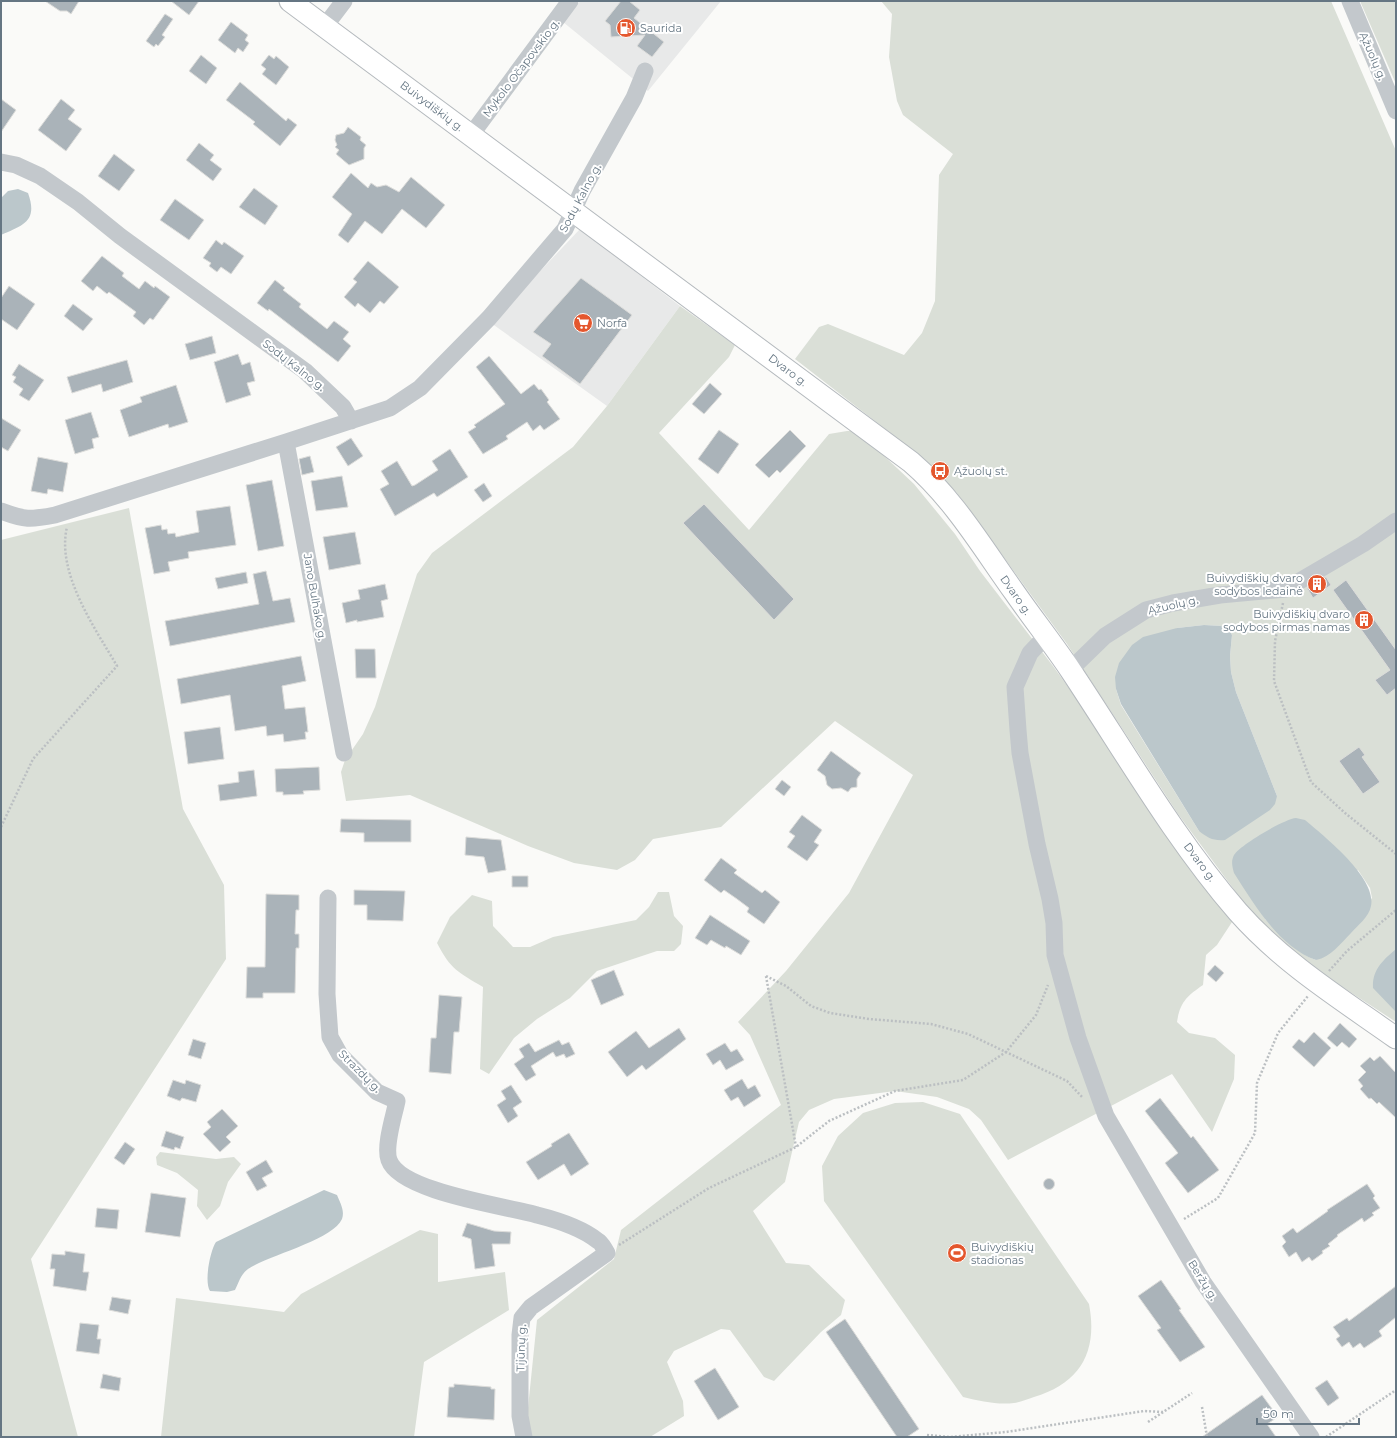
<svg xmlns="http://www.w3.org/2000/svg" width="1397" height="1438" viewBox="0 0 1397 1438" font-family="Montserrat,sans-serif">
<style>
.built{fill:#e8e9e9}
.green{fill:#dadfd7;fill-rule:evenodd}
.water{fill:#bbc7cb}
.building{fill:#aab3b9;stroke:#dcdcda}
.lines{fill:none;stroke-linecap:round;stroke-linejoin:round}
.major-casing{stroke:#b5babe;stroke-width:23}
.path{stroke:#bbbfc2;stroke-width:2.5;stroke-dasharray:2 2;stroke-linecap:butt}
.minor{stroke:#c3c8cc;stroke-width:17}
.major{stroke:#fff;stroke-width:21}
.labels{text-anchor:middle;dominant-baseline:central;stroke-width:4;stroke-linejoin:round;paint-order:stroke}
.poi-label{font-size:11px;fill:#657683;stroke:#fff;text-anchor:start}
.street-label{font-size:11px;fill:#657683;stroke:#fff}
</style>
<rect width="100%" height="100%" fill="#fafaf8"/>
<!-- built -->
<path class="built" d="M580 1H721L648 91 563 22Z
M580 229 680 306 607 406 491 323Z"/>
<!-- green -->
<path class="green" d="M881 1H1331L1396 151V1022L1295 956 1258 922 1178 814 1067 644 956 492 911 449 795 359 819 327 828 324 904 355 922 333 935 301 939 175 953 154 903 115 897 101 889 57 892 14ZM1204 625 1223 626 1229 630 1232 635 1230 656 1231 672 1236 692 1277 796 1199 831 1121 705 1116 689 1177 628ZM1358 870 1370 888 1372 898 1316 960C1295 953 1280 934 1265 919Z
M1360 1H1396V84Z
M680 306 735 345 729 357 659 433 749 530 829 434 847 431H855L865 438 914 484 955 534 980 571 1053 666 1234 919 1217 945 1206 955 1203 985C1187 996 1180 1002 1177 1022L1189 1033 1215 1038 1235 1055 1234 1079 1212 1132 1172 1074 1008 1160 981 1120 969 1109 937 1097 895 1091 834 1099 809 1110 799 1122 785 1182 753 1211 786 1263 809 1265 845 1300 841 1315 821 1332 774 1381 764 1377 730 1330 721 1329 674 1351 667 1362 683 1401 684 1416 650 1437H525L537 1320 614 1259 621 1230 781 1105 750 1035 738 1022 786 971 849 893 913 775 835 721 721 827 653 839 635 860 617 870 574 863 528 846 410 795 346 801 341 772 345 760 363 734 375 707 417 574 432 553 573 447 607 406Z
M129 508 183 809 224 885 226 959 31 1259 78 1437H1V540Z
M658 892H669L674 916 683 926 681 944 674 951H657L597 971 570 998 537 1019 514 1038 489 1074 480 1069 483 987C458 972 451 970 437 943L450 917 472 895 492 901 493 926 513 947H530L553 937 636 920 649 907Z
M923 1102 960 1114 1089 1304C1098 1351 1081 1383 1034 1397 1028 1399 1021 1402 1014 1403 997 1405 980 1401 963 1397L824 1201 822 1166 838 1136 863 1113 895 1103Z
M160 1152 216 1159 234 1157 241 1164 228 1182 220 1206 207 1220 197 1206 198 1190 177 1173 157 1165 156 1157Z
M420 1230 438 1234V1282L505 1272 509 1310 424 1362 414 1437H161L176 1298 284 1312 301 1294Z"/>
<!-- water -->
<path class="water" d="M18 189 28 193C38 221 24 225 1 235V198L8 191Z
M1204 625 1223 626 1229 630 1232 635 1230 656 1231 672 1236 692 1277 796 1275 804 1270 810 1225 840C1213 841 1208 838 1199 831L1121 704 1116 689 1115 677 1119 663 1132 645 1143 637 1177 628Z
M1296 818 1305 820C1325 837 1377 878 1371 906 1369 917 1358 925 1351 933 1340 944 1331 957 1316 960 1279 947 1254 904 1234 873 1232 866 1231 861 1234 855 1240 845 1284 819 1296 818Z
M1396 949V1012L1373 988C1372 970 1383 960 1396 949Z
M324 1190 337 1195C340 1203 345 1210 342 1219 333 1240 269 1255 248 1269 241 1274 239 1282 235 1290L227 1292 210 1291C204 1282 210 1251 216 1242Z"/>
<!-- building -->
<path class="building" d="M45 1H79L71 14 67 11H60Z
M171 1H199L189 15Z
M621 1H629L640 10 634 18 664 42 652 57 637 46 645 35 611 37 610 25 605 21Z
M165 14 173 19 162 35 165 37 158 46 156 44 154 47 146 41Z
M231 22 248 35 245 40 249 43 243 52 238 48 235 53 218 40Z
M201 55 217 68 206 84 189 71Z
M269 55 274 59 276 56 289 67 276 85 262 74 266 69 261 65Z
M240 82 286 121 288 118 297 125 280 146 253 124 255 122 226 100Z
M1 99 16 110 1 132Z
M61 99 75 110 68 119 82 129 66 151 38 130Z
M348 127 361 137 360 140 366 145 364 148V159L349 165 336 154 339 150 335 147 337 145 335 140 336 135 344 133Z
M199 143 214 155 210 160 222 169 213 181 186 160Z
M114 154 135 170 119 191 98 176Z
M351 173 368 188 371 183 377 187 386 185 399 192 411 177 445 205 426 228 402 209 382 234 365 221 348 243 338 235 352 214 332 197Z
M254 188 278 206 265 225 239 207Z
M175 199 204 220 189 240 160 220Z
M216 240 222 245 224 242 244 256 231 274 221 267 217 272 209 266 211 263 203 258Z
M102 256 124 273 122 276 139 289 145 281 154 288 155 286 170 297 153 320 150 318 144 325 133 316 136 312 109 292 107 294 97 286 93 291 81 281Z
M368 261 399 287 384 304 380 301 370 313 358 303 355 307 344 297 357 282 353 279Z
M581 278 632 315 580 384 542 356 551 344 533 332Z
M275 280 285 288 283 290 301 304 299 307 327 329 334 321 349 332 343 339 351 346 338 362 269 309 268 311 257 303Z
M9 286 35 304 17 330 1 319V298Z
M73 304 93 319 83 331 64 316Z
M212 336 216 353 190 360 185 344Z
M238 354 242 365 250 362 255 381 247 383 251 395 226 403 214 362Z
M489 356 521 394 534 384 539 390 541 389 549 400 547 402 560 419 544 430 540 425 533 431 527 422 506 436 508 439 483 454 468 432 476 427 474 425 505 404 476 367Z
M127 360 133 382 103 392 101 384 72 393 67 377Z
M19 364 44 380 29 401 19 395 23 389 13 382 16 377 12 375Z
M710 383 722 394 704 414 692 404Z
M176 385 188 422 169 428 168 424 129 437 120 410 142 402 140 397Z
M91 412 99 437 92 439 94 448 75 454 65 420Z
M1 418 21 430 8 451 1 447Z
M719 430 739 444 718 474 698 459Z
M790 430 806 446 780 473 777 470 769 478 755 465Z
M351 438 363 456 348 466 336 447Z
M450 449 468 477 437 497 434 493 395 516 380 489 389 484 381 471 397 461 412 486 415 485 438 470 432 461Z
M310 456 314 472 302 475 299 459Z
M38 457 68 463 63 492 48 489 47 494 31 491Z
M342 476 348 507 316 511 311 481Z
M272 480 284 546 258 551 246 485Z
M484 483 492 496 483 502 474 490Z
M704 504 794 599 774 620 683 523Z
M230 506 236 545 188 552 189 558 168 562 170 571 154 574 145 528 161 525 162 530 167 529 168 534 175 533 176 537 199 532 196 511Z
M355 532 361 564 329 570 323 537Z
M266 571 273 601 290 598 295 622 170 646 165 621 259 604 253 574Z
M246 572 248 583 218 589 215 578Z
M1326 577 1331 585 1313 598 1307 588Z
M1346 580 1396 650V688L1387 695 1375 680 1390 670 1333 590Z
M385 584 388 599 381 601 384 617 357 622V620L346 623 342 603 360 599 358 590Z
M355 649H375L376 678H356Z
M301 656 306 681 282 686 285 709 305 707 308 732H305L306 739 284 742 283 734 267 736 266 726 235 731 230 695 181 704 177 679Z
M220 727 224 759 188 764 184 732Z
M1359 747 1365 755 1362 757 1380 782 1363 794 1339 761Z
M831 751 861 773 857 779V787L851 788 848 792 841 788 832 789 827 785 825 776 817 770Z
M319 767 320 790 303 791 304 794 283 795V792H276L275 769Z
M254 770 257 796 220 801 218 785 239 782 238 772Z
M782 780 791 787 784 796 775 789Z
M802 815 822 830 814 842 819 845 807 861 787 847 795 836 789 832Z
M341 819 411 820V842H364V833L340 832Z
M466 837 501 840 506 870 488 873 484 857 465 855Z
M721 858 737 870 734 873 762 893 765 890 780 902 764 924 747 912 749 908 737 899 724 890 721 893 704 880Z
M512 876H528V887H512Z
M354 890 405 891 403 921 367 920V905H354Z
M266 894 299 895V910H296L295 934H299V948H296L295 993H263V998H246L247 967H265Z
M710 915 750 941 741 955 726 946 725 948 711 940 707 945 695 938Z
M1215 965 1224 973 1216 982 1207 974Z
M614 970 624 995 601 1005 591 980Z
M439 995 462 997 459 1032H454L451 1074 429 1072 431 1038H436Z
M1340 1023 1357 1039 1349 1048 1342 1042 1337 1047 1327 1038Z
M679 1028 686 1039 646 1070 642 1065 627 1077 608 1052 636 1031 649 1048Z
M1314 1032 1331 1048 1314 1067 1292 1047 1299 1039 1304 1043Z
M193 1039 206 1043 201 1059 188 1055Z
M559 1040 562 1045 569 1042 575 1054 566 1058 564 1054 556 1057 553 1052 531 1066 536 1075 526 1081 514 1064 524 1057 519 1049 529 1043 535 1052Z
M725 1043 731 1052 737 1049 744 1060 726 1070 720 1060 713 1065 706 1054Z
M1380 1056 1396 1073V1118L1379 1102 1377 1104 1371 1098 1369 1099 1360 1089 1363 1086 1358 1080 1366 1072 1360 1066 1370 1057 1374 1061Z
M742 1079 748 1089 755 1085 761 1096 744 1107 738 1097 731 1101 724 1090Z
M173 1080 185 1084 186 1080 201 1085 196 1102 182 1098 180 1101 167 1096Z
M511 1085 522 1102 513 1108 518 1116 508 1123 497 1105 506 1099 501 1091Z
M1160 1098 1191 1138 1193 1136 1219 1170 1188 1193 1165 1163 1178 1153 1145 1111Z
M222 1109 238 1126 226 1137 231 1142 220 1152 203 1134 211 1127 207 1122Z
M166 1131 184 1137 180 1149 175 1147 174 1150 161 1146Z
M569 1133 589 1164 571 1176 564 1164 538 1180 526 1162 552 1146 551 1144Z
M125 1142 135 1149 124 1165 114 1158Z
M266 1160 273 1172 262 1178 267 1186 257 1191 246 1172Z
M1043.5 1184a5.5 5.5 0 1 1 11 0a5.5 5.5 0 1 1-11 0Z
M1367 1184 1375 1196 1373 1198 1380 1208 1372 1213 1374 1215 1364 1222 1362 1218 1337 1235 1338 1236 1328 1244 1330 1246 1322 1251 1323 1253 1312 1261 1309 1257 1302 1262 1296 1252 1289 1257 1282 1246 1286 1242 1282 1236 1293 1228 1297 1233 1328 1211 1327 1210Z
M151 1193 186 1198 180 1237 145 1232Z
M97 1208 119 1210 117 1229 95 1227Z
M467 1223 494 1231 511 1232 510 1244H492L495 1266 475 1269 471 1239 462 1236Z
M65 1251 85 1254 83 1272H89L86 1291 53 1286 55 1269H50L52 1254 65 1255Z
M1161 1280 1181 1309 1179 1310 1205 1347 1180 1362 1157 1330 1161 1328 1138 1296Z
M1396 1286V1317L1379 1331 1382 1336 1364 1348 1360 1343 1353 1348 1349 1342 1342 1347 1336 1339 1340 1336 1333 1327 1347 1318 1349 1321Z
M112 1297 131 1300 128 1314 109 1310Z
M845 1319 919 1429 907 1437H897L826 1332Z
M80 1323 99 1325 97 1339H101L99 1354 76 1351Z
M715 1368 739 1407 718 1420 694 1381Z
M103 1374 121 1378 119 1391 100 1388Z
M1327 1380 1339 1398 1328 1406 1315 1388Z
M454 1384 491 1387V1389H495L494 1420 447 1417 449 1387H454Z
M1262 1395 1278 1417 1267 1424 1276 1437H1202Z"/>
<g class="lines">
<defs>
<path id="major" d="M290 1 911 462C954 499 982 547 1015 593 1033 619 1053 644 1071 671 1125 752 1174 838 1238 912 1283 963 1341 999 1396 1038"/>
</defs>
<!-- major casing -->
<use href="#major" class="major-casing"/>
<!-- path -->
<path class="path" d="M1283 603 1275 641 1274 681 1311 782 1345 813 1396 854
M1 827 33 759 117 666C95 628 56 573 67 527
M1329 971 1347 951 1396 910
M766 976 786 986 811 1006 830 1013 869 1019 931 1024 968 1034 1067 1081 1083 1098
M766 976 796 1147
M1184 1219 1218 1198 1255 1133 1257 1083 1278 1033 1308 996
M619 1245 709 1188 796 1147 829 1121 895 1091 963 1080 1006 1052 1036 1015 1048 985
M1202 1407 1207 1437
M1148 1422 1192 1393
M927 1435 950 1437 1006 1432 1144 1411 1163 1412
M1326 1437 1396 1390"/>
<!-- minor -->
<path class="minor" d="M1350 1 1396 111
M325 26 344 1
M471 135 570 1
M1 162 16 165 40 176 78 202 120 236 305 371 343 407 351 421
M286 442 344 753
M1 511C25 520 30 520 55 515L286 442 390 408 420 388 489 318 565 229 582 191 634 98 645 71
M1046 636 1030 653 1015 687 1018 730 1020 753 1037 844 1050 899 1054 923 1055 955 1078 1038 1106 1116 1203 1282 1311 1437
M1070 670 1105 636 1146 610 1173 603 1220 595 1286 589 1363 544 1396 521
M328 898 327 994 330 1037 340 1055 377 1092 397 1101C394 1116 384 1146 389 1160 400 1192 506 1206 537 1215 557 1220 582 1228 598 1241 602 1243 604 1249 607 1253L531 1307 522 1318 520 1335V1416L524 1437"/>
<!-- major -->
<use href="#major" class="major"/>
</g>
<!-- icons -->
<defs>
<symbol id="fuel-disc" viewBox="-11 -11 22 22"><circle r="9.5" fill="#e4572e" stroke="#fff"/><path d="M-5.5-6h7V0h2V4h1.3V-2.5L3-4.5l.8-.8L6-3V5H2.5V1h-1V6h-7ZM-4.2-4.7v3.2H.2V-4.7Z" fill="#fff"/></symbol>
<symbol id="supermarket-disc" viewBox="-11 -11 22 22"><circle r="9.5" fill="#e4572e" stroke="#fff"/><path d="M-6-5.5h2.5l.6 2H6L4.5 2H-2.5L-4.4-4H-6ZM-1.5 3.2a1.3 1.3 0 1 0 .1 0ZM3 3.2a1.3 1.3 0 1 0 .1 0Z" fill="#fff"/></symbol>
<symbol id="bus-disc" viewBox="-11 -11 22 22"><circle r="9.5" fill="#e4572e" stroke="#fff"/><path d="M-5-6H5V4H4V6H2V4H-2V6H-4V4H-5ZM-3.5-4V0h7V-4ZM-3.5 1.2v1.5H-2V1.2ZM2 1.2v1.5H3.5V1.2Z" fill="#fff"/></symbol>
<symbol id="building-disc" viewBox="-11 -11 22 22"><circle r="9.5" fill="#e4572e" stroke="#fff"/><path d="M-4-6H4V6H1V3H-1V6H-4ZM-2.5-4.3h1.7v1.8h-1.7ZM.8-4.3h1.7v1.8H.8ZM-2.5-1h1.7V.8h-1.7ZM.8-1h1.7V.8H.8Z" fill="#fff"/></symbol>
<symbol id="stadium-disc" viewBox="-11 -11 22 22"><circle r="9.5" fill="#e4572e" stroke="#fff"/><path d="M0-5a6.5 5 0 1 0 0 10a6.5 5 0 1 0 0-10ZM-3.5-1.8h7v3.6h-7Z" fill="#fff"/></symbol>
</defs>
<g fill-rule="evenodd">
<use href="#fuel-disc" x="615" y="17" width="22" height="22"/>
<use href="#supermarket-disc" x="572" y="312" width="22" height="22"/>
<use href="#bus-disc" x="929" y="460" width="22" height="22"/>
<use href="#building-disc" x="1306" y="573" width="22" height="22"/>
<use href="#building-disc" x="1353" y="609" width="22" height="22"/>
<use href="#stadium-disc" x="946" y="1242" width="22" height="22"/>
</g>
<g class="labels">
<!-- poi labels -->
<g class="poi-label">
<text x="640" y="28">Saurida</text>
<text x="597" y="323">Norfa</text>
<text x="954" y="471">Ąžuolų st.</text>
<text x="1303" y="578" text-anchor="end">Buivydiškių dvaro<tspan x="1303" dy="13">sodybos ledainė</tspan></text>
<text x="1350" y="614" text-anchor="end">Buivydiškių dvaro<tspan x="1350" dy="13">sodybos pirmas namas</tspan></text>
<text x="971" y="1247">Buivydiškių<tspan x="971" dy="13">stadionas</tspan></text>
</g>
<!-- street labels -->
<g class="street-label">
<text transform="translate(1373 56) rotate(67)">Ąžuolų g.</text>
<text transform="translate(521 68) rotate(-53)">Mykolo Očapovskio g.</text>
<text transform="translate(432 106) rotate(37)">Buivydiškių g.</text>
<text transform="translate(580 198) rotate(-62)">Sodų Kalno g.</text>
<text transform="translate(294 365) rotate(38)">Sodų Kalno g.</text>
<text transform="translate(788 370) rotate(37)">Dvaro g.</text>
<text transform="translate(1016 595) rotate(55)">Dvaro g.</text>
<text transform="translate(315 597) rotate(80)">Jano Bulhako g.</text>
<text transform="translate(1173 605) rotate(-13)">Ąžuolų g.</text>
<text transform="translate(1200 862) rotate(53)">Dvaro g.</text>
<text transform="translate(360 1071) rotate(45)">Strazdų g.</text>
<text transform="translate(1203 1280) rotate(58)">Beržų g.</text>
<text transform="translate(521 1348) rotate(-88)">Tijūnų g.</text>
</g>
</g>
<!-- border -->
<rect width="1397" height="1438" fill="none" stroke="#657683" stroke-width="4"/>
<!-- scale -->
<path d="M1257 1418v6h102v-6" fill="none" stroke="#657683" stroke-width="2"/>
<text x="1263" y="1418" font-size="12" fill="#657683" stroke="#ffffff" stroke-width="3" paint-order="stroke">50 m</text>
</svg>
